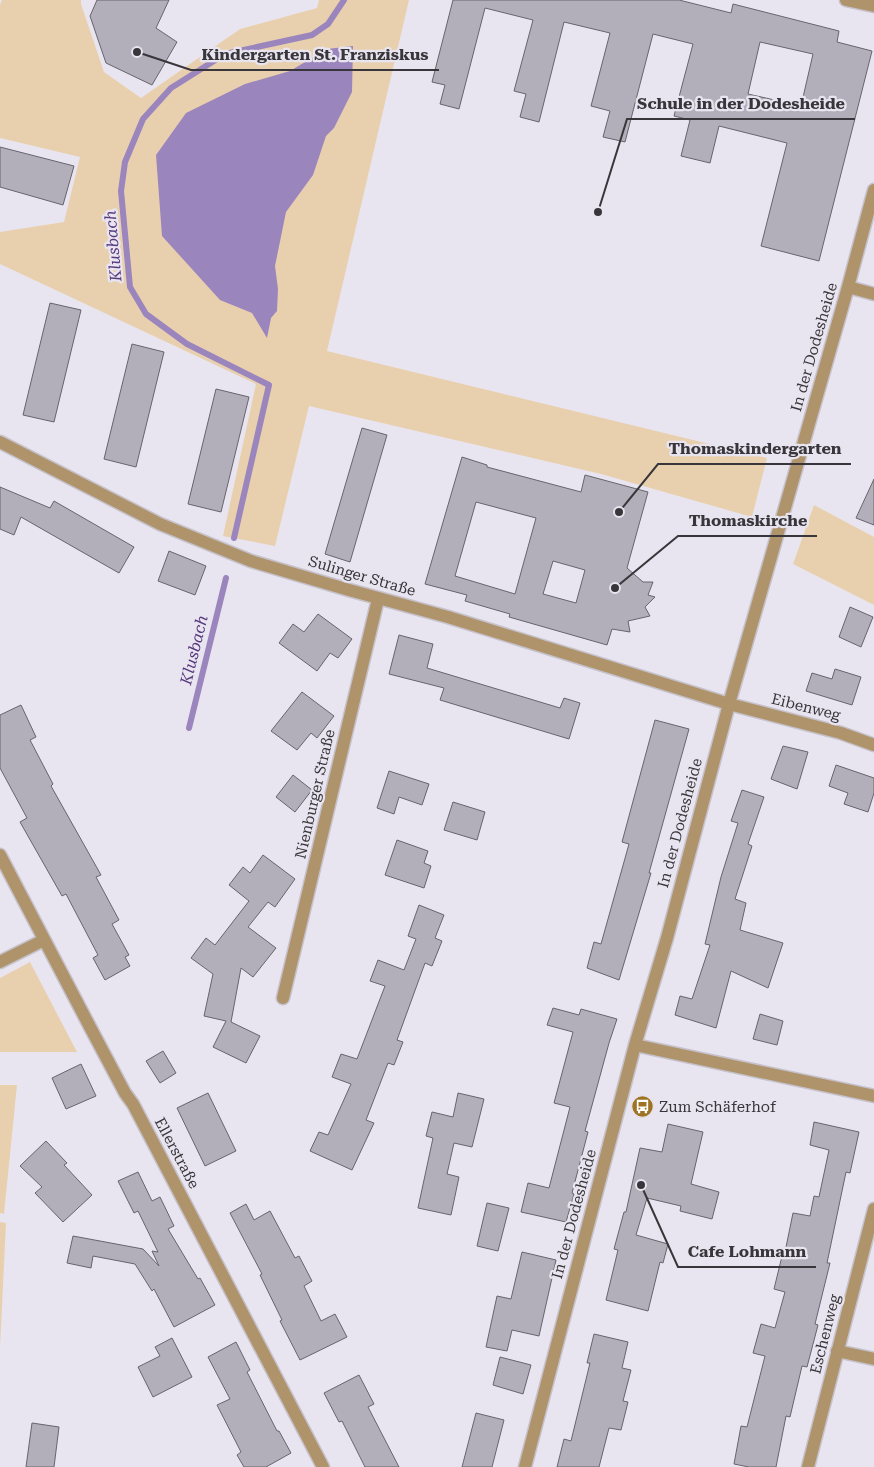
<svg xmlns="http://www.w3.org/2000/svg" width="874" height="1467" viewBox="0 0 874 1467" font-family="'Roboto Serif',serif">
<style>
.green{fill:#e8d0af}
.water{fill:#9b85bd}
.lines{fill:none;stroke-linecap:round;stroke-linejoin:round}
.stream{stroke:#9b85bd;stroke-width:6}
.building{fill:#b3afba;stroke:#68646e;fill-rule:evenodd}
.minor-casing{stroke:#c6c2cc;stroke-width:15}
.minor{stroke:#af936a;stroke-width:12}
.labels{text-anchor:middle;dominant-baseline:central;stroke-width:4.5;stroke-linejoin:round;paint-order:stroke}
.street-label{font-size:15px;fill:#38363a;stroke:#e9e5f0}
.poi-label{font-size:15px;fill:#38363a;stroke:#e9e5f0;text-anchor:start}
.water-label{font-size:16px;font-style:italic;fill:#58397e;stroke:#e9e5f0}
.leader{fill:none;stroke:#38363a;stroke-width:2}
.callout-dot{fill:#38363a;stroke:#e9e5f0;stroke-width:2}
.callout-label{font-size:16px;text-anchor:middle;font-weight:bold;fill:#38363a;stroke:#e9e5f0;stroke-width:4.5;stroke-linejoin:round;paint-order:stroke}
</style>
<rect width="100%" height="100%" fill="#e9e5f0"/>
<!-- green -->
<path class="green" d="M2 0H81V4L104 72 141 98 240 29 317 8 319 0H409L327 351 767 458 752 517 601 474 309 406 275 546 223 536 256 384 0 264V232L64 222 80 157 0 138V5Z
M814 505 874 537V605L793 564Z
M30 962 77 1052H0V978Z
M0 1085H17L4 1214 0 1213Z
M0 1222 6 1223 0 1348Z"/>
<!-- water -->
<path class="water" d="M353 46 352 92 334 128 326 136 313 175 286 212 275 266 278 289 277 311 271 318 267 338 252 313 220 300 162 236 156 155 186 113 245 84 290 71 327 49Z"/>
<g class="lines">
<!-- stream -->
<path class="stream" d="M234 538 269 385 187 344 146 314 130 287 121 191 125 162 143 119 171 88 225 54 312 35 328 24 344 0
M189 728 226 578"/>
</g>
<!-- building -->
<path class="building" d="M97 0H169L156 28 177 42 152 85 106 63 90 16Z
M453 0H679L731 13 733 4 839 31 837 42 872 51 819 261 761 246 787 143 719 126 710 163 681 156 690 120 674 116 693 44 653 34 625 142 603 137 610 111 591 106 610 33 564 22 539 122 520 117 526 94 514 91 533 20 485 8 459 109 440 104 445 85 432 82ZM760 42 813 54 801 106 748 94Z
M0 147 74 166 63 205 0 187Z
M50 303 81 310 54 422 23 415Z
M132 344 164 352 136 467 104 459Z
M216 389 249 397 221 512 188 504Z
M362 428 387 435 350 562 325 554Z
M462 457 487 465V467L581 492 585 475 648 492 627 568 643 582H653L648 595 655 597 645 607 650 616 628 621 630 632 612 629 607 645 509 617 510 614 465 601 467 595 425 584ZM476 502 536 518 515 594 455 576ZM553 561 585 570 576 603 543 594Z
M874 479V525L856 518Z
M0 487 50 508 54 501 134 547 119 573 21 517 14 535 0 529Z
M169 551 206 566 195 595 158 581Z
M850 607 873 617 861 647 839 637Z
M318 614 352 639 338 658 330 653 317 671 279 643 293 624 304 632Z
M399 635 433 644 427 668 560 708 564 698 580 703 569 739 440 700 444 688 389 674Z
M835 669 861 677 852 705 806 691 812 673 832 679Z
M302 692 334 716 317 738 311 733 297 750 271 731Z
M21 705 36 737 30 740 53 784 51 786 101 875 96 877 119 920 112 924 129 955 125 957 130 966 105 980 93 958 98 955 66 894 62 896 20 822 27 818 0 768V715Z
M655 720 689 729 649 873H651L619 980 587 968 594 942 601 944 629 844 622 842Z
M783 746 808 752 797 789 771 779Z
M836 765 874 778V793L868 812 844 804 848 793 829 786Z
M389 771 429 784 422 805 399 797 394 814 377 808Z
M293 775 312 790 295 812 276 797Z
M742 790 764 797 748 844 752 846 735 899 746 903 740 930 783 943 768 988 731 971 716 1028 675 1015 680 996 692 999 710 945 705 944 721 877 738 823 731 821Z
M453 802 485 812 477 840 444 830Z
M397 840 428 851 424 863 431 866 424 888 385 875Z
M263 855 295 879 275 907 268 902 248 927 276 948 253 977 241 968 231 1022 260 1036 246 1063 213 1047 226 1021 204 1016 213 974 191 958 206 938 215 945 249 901 229 885 243 867 250 873Z
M419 905 444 915 435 938 442 941 432 966 425 963 397 1040 403 1042 394 1065 388 1063 366 1120 374 1123 352 1170 310 1151 319 1132 328 1135 351 1084 332 1077 341 1054 357 1059 385 986 370 981 378 960 404 970 416 939 408 936Z
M553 1008 579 1015 581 1009 617 1019 609 1043 585 1131 588 1132 572 1193 574 1194 566 1222 521 1212 528 1183 549 1188 570 1107 554 1103 573 1032 547 1025Z
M760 1014 783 1021 777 1045 753 1039Z
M163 1051 176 1073 160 1083 146 1061Z
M81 1064 96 1096 66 1109 52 1078Z
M208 1093 236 1151 205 1166 177 1108Z
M458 1093 484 1099 472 1147 454 1143 447 1174 459 1177 451 1215 418 1208 433 1138 426 1136 432 1112 453 1117Z
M814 1122 859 1132 850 1173 846 1172 827 1263H830L815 1324 818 1325 807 1367 802 1366 790 1417 786 1416 776 1467H749L734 1464 741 1426 747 1427 765 1356 753 1353 761 1324 775 1328 785 1292 774 1289 783 1252H785L793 1213 810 1216 814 1196 819 1197 829 1150 810 1145Z
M668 1124 703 1132 691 1184 719 1192 712 1219 680 1211 681 1206 647 1198 636 1235 668 1244 663 1263 660 1262 648 1311 606 1300 618 1250 614 1249 624 1212H626L640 1148 662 1152Z
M46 1141 67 1163 64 1165 92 1195 63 1222 35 1193 42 1187 20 1166Z
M138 1172 152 1201 160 1197 174 1226 168 1229 198 1279 200 1278 215 1305 174 1327 154 1289 152 1291 135 1264 93 1256 91 1268 67 1263 73 1236 143 1249 159 1266 152 1251 158 1252 138 1211 134 1213 118 1181Z
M487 1203 509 1208 498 1251 477 1246Z
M246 1204 254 1220 270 1211 295 1258 299 1256 312 1281 304 1286 321 1321 335 1314 347 1337 300 1360 280 1321 282 1320 260 1275 262 1274 230 1213Z
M522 1252 556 1260 539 1336 512 1330 507 1351 486 1347 497 1296 511 1299Z
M594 1334 628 1342 622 1368 631 1370 623 1401 628 1402 621 1430 609 1428 599 1467H557L564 1439 571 1441 590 1363H587Z
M172 1338 192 1377 153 1397 138 1367 160 1356 155 1347Z
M236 1342 250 1370 247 1372 277 1431H279L291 1453 266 1467H244L237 1455 241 1452 217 1405 230 1399 208 1357Z
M500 1357 531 1365 523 1394 493 1385Z
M359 1375 374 1404 368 1407 399 1467H365L342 1421 339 1422 324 1393Z
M476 1413 504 1420 492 1467H462Z
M32 1423 59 1427 54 1467H26Z"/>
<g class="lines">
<defs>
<path id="minor" d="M846 0 874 6
M848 287 874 294
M0 442 160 524 251 561 349 590 448 617 729 704 841 733 874 745
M0 855 90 1027 125 1093 133 1104 323 1467
M0 962 44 940
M283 998 378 599
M635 1045 874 1096
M837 1351 874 1359
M525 1467 635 1045 667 938 729 704 848 287 874 190
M808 1467 874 1209"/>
</defs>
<!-- minor casing -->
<use href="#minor" class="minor-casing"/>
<!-- minor -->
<use href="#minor" class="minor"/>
</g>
<!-- icons -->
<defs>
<symbol id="bus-disc" viewBox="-11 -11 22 22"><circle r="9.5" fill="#9f7324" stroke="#e9e5f0"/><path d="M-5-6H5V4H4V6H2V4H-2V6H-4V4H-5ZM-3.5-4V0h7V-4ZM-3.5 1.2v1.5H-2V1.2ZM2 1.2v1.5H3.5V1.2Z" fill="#fff"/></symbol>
</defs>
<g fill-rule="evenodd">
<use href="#bus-disc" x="630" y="1094" width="25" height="25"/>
</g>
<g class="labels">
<!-- street labels -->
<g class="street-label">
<text transform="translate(814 347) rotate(-74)">In der Dodesheide</text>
<text transform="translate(362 576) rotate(16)">Sulinger Straße</text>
<text transform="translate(806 707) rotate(14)">Eibenweg</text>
<text transform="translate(315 794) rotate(-77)">Nienburger Straße</text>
<text transform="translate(680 823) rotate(-75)">In der Dodesheide</text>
<text transform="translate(177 1153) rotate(62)">Ellerstraße</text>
<text transform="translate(574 1214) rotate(-75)">In der Dodesheide</text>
<text transform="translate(825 1334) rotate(-76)">Eschenweg</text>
</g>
<!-- poi labels -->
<g class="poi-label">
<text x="659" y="1107">Zum Schäferhof</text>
</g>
<!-- water labels -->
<g class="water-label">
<text transform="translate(113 246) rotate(-95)">Klusbach</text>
<text transform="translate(194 650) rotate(-76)">Klusbach</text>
</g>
</g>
<!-- callouts -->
<path class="leader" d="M137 52L191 70H439M598 212L627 119H855M619 512L658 464H851M615 588L678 536H817M641 1185L678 1267H816"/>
<g class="callout-dot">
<circle cx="137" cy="52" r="5"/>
<circle cx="598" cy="212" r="5"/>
<circle cx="619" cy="512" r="5"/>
<circle cx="615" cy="588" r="5"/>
<circle cx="641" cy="1185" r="5"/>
</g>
<g class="callout-label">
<text x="315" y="60">Kindergarten St. Franziskus</text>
<text x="741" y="109">Schule in der Dodesheide</text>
<text x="755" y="454">Thomaskindergarten</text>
<text x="748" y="526">Thomaskirche</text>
<text x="747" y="1257">Cafe Lohmann</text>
</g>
</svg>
